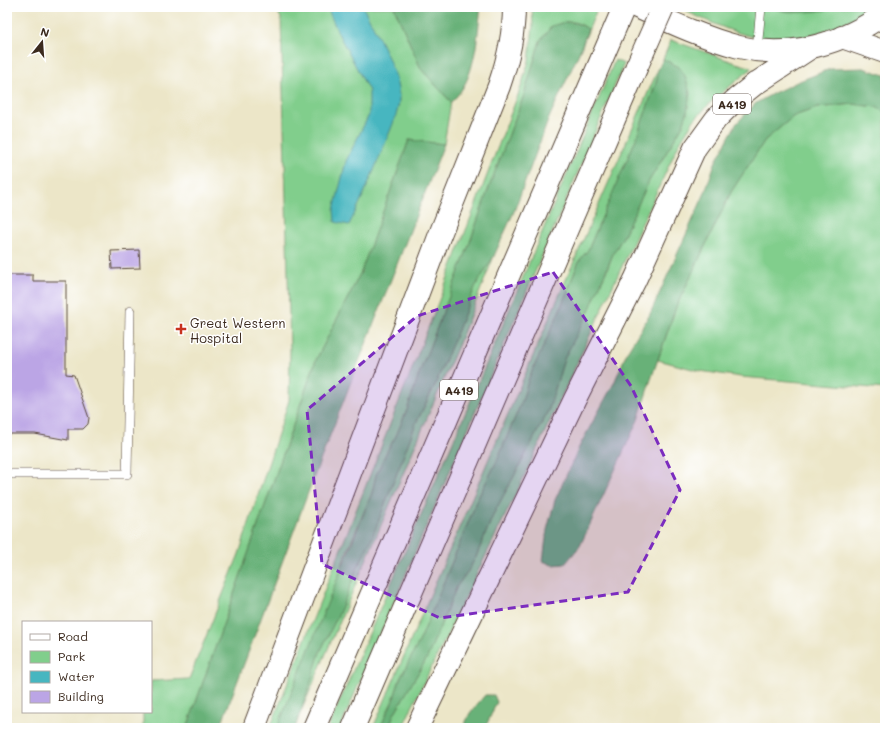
<svg xmlns="http://www.w3.org/2000/svg" width="892" height="735" viewBox="0 0 892 735" font-family="Mali,sans-serif">
<style>
.green{fill:#81ce8c;stroke:#5e7c55}
.forest{fill:#68b178;stroke:#526e4b}
.water{fill:#47b6c0;stroke:#41706f}
.building{fill:#bba5e5}
.lines{fill:none;stroke-linecap:round;stroke-linejoin:round}
.service-casing{stroke:#564638;stroke-width:10}
.secondary-casing{stroke:#564638;stroke-width:24}
.primary-casing{stroke:#564638;stroke-width:24}
.trunk-casing{stroke:#564638;stroke-width:24}
.service{stroke:#fff;stroke-width:9}
.secondary{stroke:#fff;stroke-width:22}
.primary{stroke:#fff;stroke-width:22}
.trunk{stroke:#fff;stroke-width:22}
.trunk-bridge-casing{stroke:#564638;stroke-width:24;stroke-linecap:butt}
.trunk-bridge{stroke:#fff;stroke-width:22}
.marked{fill:#7b2cbf;fill-opacity:0.2;stroke:#7b2cbf;stroke-width:3;stroke-dasharray:8 5;stroke-linejoin:round}
.poi-dot{fill:#c8321e;stroke:#fff;stroke-width:1.5}
.labels{text-anchor:middle;dominant-baseline:central;stroke-width:3;stroke-linejoin:round;paint-order:stroke}
.shield{fill:#fff;stroke:#766a62;stroke-width:1}
.shield-label{font-size:12px;font-weight:bold;fill:#3b2a1e}
.poi-label{font-size:13px;fill:#3b2a1e;stroke:#fff;text-anchor:start}
</style>
<rect width="100%" height="100%" fill="#fff"/>
<filter id="ink" filterUnits="userSpaceOnUse"><feTurbulence type="fractalNoise" baseFrequency=".025" numOctaves="2"/><feDisplacementMap in="SourceGraphic" scale="8" xChannelSelector="R" yChannelSelector="G"/><feConvolveMatrix kernelMatrix="1 2 1 2 8 2 1 2 1" color-interpolation-filters="sRGB"/></filter>
<filter id="wash" filterUnits="userSpaceOnUse"><feTurbulence type="fractalNoise" baseFrequency=".012" numOctaves="4" result="noise"/><feDisplacementMap in="SourceGraphic" scale="16" xChannelSelector="R" yChannelSelector="G"/><feGaussianBlur stdDeviation="0.9" result="paint"/><feColorMatrix in="noise" values="0 0 0 0 0 0 0 0 0 0 0 0 0 0 0 0 0 1.4 0 .05"/><feComposite in="paint" operator="in"/></filter>
<g filter="url(#wash)">
<rect width="100%" height="100%" fill="#ece6c8"/>
<!-- green -->
<path class="green" d="M260 7H394L421 69 451 102 444 144 409 140 361 272 316 360 187 728H143V712H151V681L189 679 239 554 289 400 290 351 281 18 276 9Z
M532 7H598L579 53 588 29 582 25 574 22H565L552 26 540 41 524 95 487 193 468 248 419 374 407 410 396 436 387 451 376 475 372 493 345 556 336 584 283 716 277 728H270L436 308 521 87 529 60 533 26Z
M689 7H776V9C797 16 818 9 839 7 850 6 862 7 874 7 843 25 806 42 769 39 740 37 713 23 687 12Z
M671 40 736 63 750 67 751 69 712 101 694 120 679 144 522 481 402 728H389L393 716 398 707 427 658 457 586 468 571 476 557 494 513 519 467 549 409 564 359 594 298 607 270 613 254 623 237 649 181 683 125 687 113 688 103 679 67 663 59Z
M615 60 624 64 340 728H328L468 407Z
M656 74 658 75 656 83 636 139 588 250 579 261 560 310 529 378 522 401 496 463 479 496 421 638 400 679 394 698 380 728H373L554 307Z
M853 104 876 107 885 112V389L741 377 700 371 658 360 676 307 731 192 765 140 794 116 817 108Z
M494 256 458 346 300 714 320 652 341 609 358 567 372 538 416 423 435 385 458 330 475 287Z"/>
<!-- forest -->
<path class="forest" d="M394 7H481C477 37 476 81 451 102L421 69Z
M776 7H838C821 12 793 14 776 9Z
M565 22C574 22 581 24 588 29L579 53 549 118 513 214 494 256 475 287 458 330 435 385 416 423 372 538 358 567 341 609 320 652 310 685 295 728H277L372 493 376 475 387 451 396 436 407 410 419 374 468 248 487 193 524 95 540 41 552 26Z
M663 59 679 67 685 76 690 93 687 113 683 125 649 181 623 237 613 254 589 311 564 359 549 409 519 467 494 513 476 557 468 571 457 586 427 658 398 707 393 716 389 728H380L394 698 400 679 421 638 479 496 496 463 522 401 529 378 560 310 579 261 588 250 636 139 656 83 658 75 656 74Z
M863 68 885 75V112L876 107 853 104 817 108 794 116 765 140 731 192 676 307 648 388 638 420 580 546 565 564 552 565 543 561 547 530 555 500 580 445 614 383 628 350 649 316 704 195 715 163 736 124 756 103 774 93 797 82 830 69Z
M409 140 444 144 317 469 220 728H187L316 360 361 272Z
M485 695H494L497 702 485 728H463L470 713Z"/>
<!-- water -->
<path class="water" d="M327 7H363C375 30 400 75 399 100 399 111 390 131 386 141 374 170 363 198 349 225L335 222 334 210 346 161 369 115V91L339 35Z"/>
<g id="blocks">
<!-- building -->
<path class="building" d="M139 250 140 268 112 269 111 251Z
M7 275H33V281H66V374L74 375 89 418 88 424 83 429H68V440L35 434H7Z"/>
</g>
</g>
<g filter="url(#ink)">
<use href="#blocks" fill-opacity="0" stroke="#564638" stroke-width="1"/>
<g class="lines">
<defs>
<path id="service" d="M757 50 761 7
M7 474H127L130 311"/>
<path id="secondary" d="M842 37 885 52"/>
<path id="primary" d="M637 7C670 22 704 38 739 47 789 59 844 44 885 13"/>
<path id="trunk" d="M254 728 439 237 499 86C508 60 514 35 514 7
M314 728 624 7
M353 728 637 66
M417 728 575 399 635 280 695 148 716 119 735 100 755 84 810 48"/>
</defs>
<!-- service casing -->
<use href="#service" class="service-casing"/>
<!-- secondary casing -->
<use href="#secondary" class="secondary-casing"/>
<!-- primary casing -->
<use href="#primary" class="primary-casing"/>
<!-- trunk casing -->
<use href="#trunk" class="trunk-casing"/>
<!-- service -->
<use href="#service" class="service"/>
<!-- secondary -->
<use href="#secondary" class="secondary"/>
<!-- primary -->
<use href="#primary" class="primary"/>
<!-- trunk -->
<use href="#trunk" class="trunk"/>
<defs>
<path id="trunk-bridge" d="M637 66 663 7"/>
</defs>
<!-- trunk-bridge casing -->
<use href="#trunk-bridge" class="trunk-bridge-casing"/>
<!-- trunk-bridge -->
<use href="#trunk-bridge" class="trunk-bridge"/>
</g>
</g>
<!-- marked area -->
<path class="marked" d="M553 272 631 386 680 490 628 592 440 618 322 564 307 410 417 316Z"/>
<!-- markers -->
<path class="poi-dot" d="M179 323h4v4h4v4h-4v4h-4v-4h-4v-4h4z"/>
<g class="labels">
<!-- shield labels -->
<g class="shield">
<rect x="713" y="94" width="38" height="20" rx="3"/>
<rect x="440" y="380" width="38" height="20" rx="3"/>
</g>
<g class="shield-label">
<text x="732" y="104">A419</text>
<text x="459" y="390">A419</text>
</g>
<!-- poi labels -->
<g class="poi-label">
<text x="190" y="322">Great Western<tspan x="190" dy="15">Hospital</tspan></text>
</g>
</g>
<!-- margin -->
<rect width="892" height="735" fill="none" stroke="#fff" stroke-width="24"/>
<!-- legend -->
<rect x="22" y="621" width="130" height="92" fill="#ffffff" stroke="#b1aaa5"/>
<rect x="30" y="634" width="20" height="6" fill="#ffffff" stroke="#b1aaa5"/>
<text x="58" y="641" font-size="12" fill="#3b2a1e">Road</text>
<rect x="30" y="651" width="20" height="12" fill="#81ce8c" stroke="#b1aaa5"/>
<text x="58" y="661" font-size="12" fill="#3b2a1e">Park</text>
<rect x="30" y="671" width="20" height="12" fill="#47b6c0" stroke="#b1aaa5"/>
<text x="58" y="681" font-size="12" fill="#3b2a1e">Water</text>
<rect x="30" y="691" width="20" height="12" fill="#bba5e5" stroke="#b1aaa5"/>
<text x="58" y="701" font-size="12" fill="#3b2a1e">Building</text>
<!-- north arrow -->
<g transform="translate(42 42) rotate(17)" stroke="#ffffff" stroke-width="3" paint-order="stroke">
<path d="M0-3L7 15L0 10L-7 15Z" fill="#3b2a1e"/>
<text y="-6" font-size="11" font-weight="bold" text-anchor="middle" fill="#3b2a1e">N</text>
</g>
</svg>
